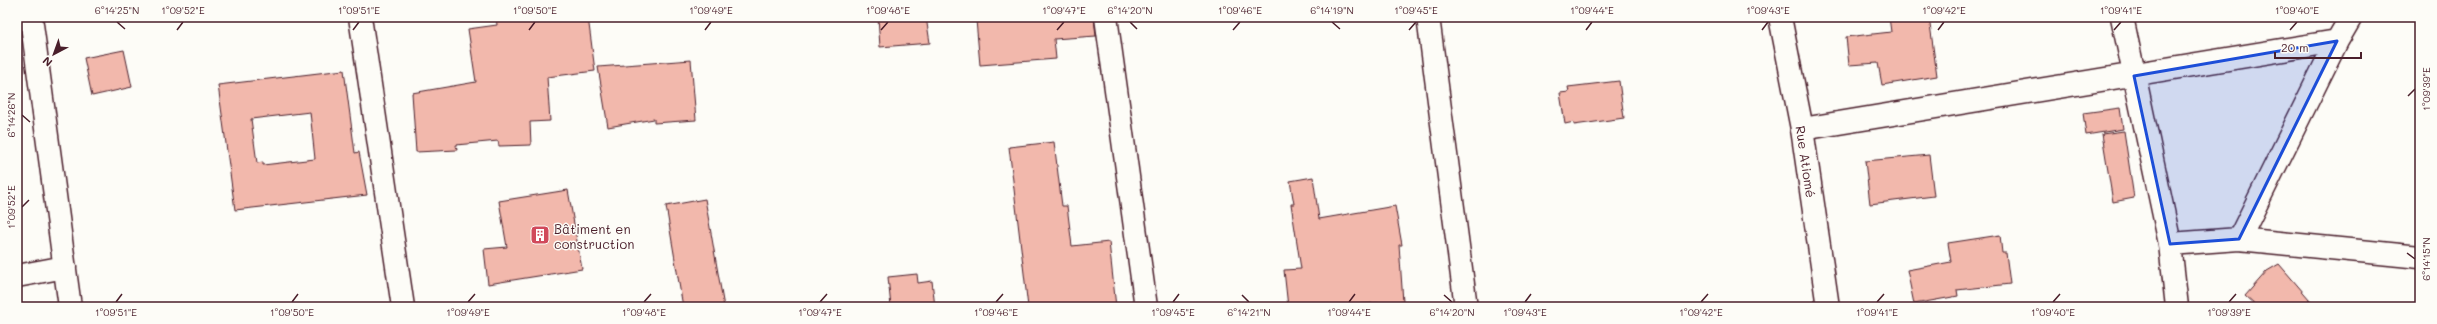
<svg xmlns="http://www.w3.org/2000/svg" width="2437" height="324" viewBox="0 0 2437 324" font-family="Mali,sans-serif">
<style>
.building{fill:#f2b8ac;stroke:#4a1f2b;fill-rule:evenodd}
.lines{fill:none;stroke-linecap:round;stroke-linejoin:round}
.street-casing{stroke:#4a1f2b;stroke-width:25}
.secondary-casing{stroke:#4a1f2b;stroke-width:25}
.street{stroke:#fdfcf7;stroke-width:22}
.secondary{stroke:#fdfcf7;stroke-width:22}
.marked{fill:#1d4ed8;fill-opacity:0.2;stroke:#1d4ed8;stroke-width:3;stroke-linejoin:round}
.ticks{fill:none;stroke:#4a1f2b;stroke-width:1.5}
.labels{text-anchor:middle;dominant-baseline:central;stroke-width:3;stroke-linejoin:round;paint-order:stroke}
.street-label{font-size:13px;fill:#4a1f2b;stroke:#fdfcf7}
.poi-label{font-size:13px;fill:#4a1f2b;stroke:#fdfcf7;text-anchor:start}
.neatline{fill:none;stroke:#4a1f2b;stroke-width:1.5}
.ticks-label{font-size:10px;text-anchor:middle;fill:#4a1f2b}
</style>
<rect width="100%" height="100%" fill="#fdfcf7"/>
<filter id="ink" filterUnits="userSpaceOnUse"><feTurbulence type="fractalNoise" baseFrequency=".025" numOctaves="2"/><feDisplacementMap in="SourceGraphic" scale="8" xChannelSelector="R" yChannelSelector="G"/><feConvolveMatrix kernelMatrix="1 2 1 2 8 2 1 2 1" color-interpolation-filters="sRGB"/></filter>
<g filter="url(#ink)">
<!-- building -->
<path class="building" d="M496 17H551V20L588 17 595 71 547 77 550 121 530 122 531 145 499 146 498 141 456 145 457 150 416 152 412 93 476 82 468 29 497 25Z
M878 17H926L930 43 880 47Z
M1009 17H1094L1096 36 1054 39 1056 59 980 65 976 20Z
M1889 17H1929L1937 76 1882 85 1878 63 1849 65 1846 37 1891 32Z
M124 50 132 87 92 96 84 58Z
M691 60 696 120 654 123V119L608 127 598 67Z
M344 70 355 153 359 152 367 195 235 210 218 85ZM310 112 315 159 263 165V162L257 163 251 119Z
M1619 81 1624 118 1574 125V122L1565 124 1560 93 1569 92 1568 87Z
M2120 108 2123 129 2086 135 2083 113Z
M2124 131 2134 198 2113 202 2102 134Z
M1054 142 1062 206H1067L1072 246 1109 242 1116 307H1028L1009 147Z
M1929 155 1934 196 1870 204 1865 161Z
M1313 177 1319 219 1395 206 1402 245H1399L1403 302 1288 307 1284 270 1301 269 1291 204H1294L1290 181Z
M568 190 582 269 488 284 484 249 507 247 499 201Z
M705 199 724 307H683L666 206Z
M2000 235 2002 253H2006L2010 284 1957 290 1958 296 1914 304 1907 270 1951 262 1948 243Z
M2279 264 2316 307H2257L2245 296 2267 271Z
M917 274 918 283 932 281 935 307H891L888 277Z"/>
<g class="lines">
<defs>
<path id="street" d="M31 17 70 307
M360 17 403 307
M1106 17 1146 307
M1428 17 1466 307
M2122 17 2170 244 2177 307
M1802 129 2337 41 2351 17
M2239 239 2337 41
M2170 244 2239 239 2420 257
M17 276 65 267"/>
<g id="secondary">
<path id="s1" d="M1780 17 1802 129 1828 307"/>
</g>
</defs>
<!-- street casing -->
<use href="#street" class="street-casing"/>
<!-- secondary casing -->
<use href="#secondary" class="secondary-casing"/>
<!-- street -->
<use href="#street" class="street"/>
<!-- secondary -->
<use href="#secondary" class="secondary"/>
</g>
</g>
<!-- marked area -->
<path class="marked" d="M2337 41 2239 239 2170 244 2134 76Z"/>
<!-- ticks -->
<path class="ticks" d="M117 22 125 29M1130 22 1137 29M1332 22 1340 29M177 30 183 22M353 30 359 22M529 30 535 22M705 30 711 22M881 30 888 22M1057 30 1064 22M1233 30 1240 22M1409 30 1416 22M1586 30 1592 22M1762 30 1768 22M1938 30 1944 22M2114 30 2121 22M2290 30 2297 22M2408 96 2415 89M22 115 30 122M22 207 29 200M2407 253 2415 259M1242 295 1249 302M1444 295 1452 302M116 302 122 294M292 302 298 294M468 302 475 294M644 302 651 294M820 302 827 294M996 302 1003 294M1173 302 1179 294M1349 302 1355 294M1525 302 1531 294M1701 302 1708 294M1877 302 1884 294M2053 302 2060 294M2229 302 2236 294"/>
<!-- icons -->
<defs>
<symbol id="building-square" viewBox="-11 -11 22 22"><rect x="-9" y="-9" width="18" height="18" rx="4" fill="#d1495b" stroke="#fdfcf7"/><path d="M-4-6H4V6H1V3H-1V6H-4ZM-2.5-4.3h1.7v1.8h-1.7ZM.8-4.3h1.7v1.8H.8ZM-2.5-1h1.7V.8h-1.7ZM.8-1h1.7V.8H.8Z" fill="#fff"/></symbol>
</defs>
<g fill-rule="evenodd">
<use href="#building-square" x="529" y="224" width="22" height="22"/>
</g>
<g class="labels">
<!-- street labels -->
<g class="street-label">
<text stroke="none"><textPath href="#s1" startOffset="147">Rue Atiomé</textPath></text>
</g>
<!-- poi labels -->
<g class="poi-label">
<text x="554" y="228">Bâtiment en<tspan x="554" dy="15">construction</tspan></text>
</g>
</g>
<!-- margin -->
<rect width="2437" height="324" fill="none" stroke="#fdfcf7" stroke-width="44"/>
<!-- north arrow -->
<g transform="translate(54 54) rotate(221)" stroke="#fdfcf7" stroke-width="3" paint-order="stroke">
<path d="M0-3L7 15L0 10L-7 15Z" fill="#4a1f2b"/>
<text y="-6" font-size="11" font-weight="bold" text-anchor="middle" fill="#4a1f2b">N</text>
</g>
<!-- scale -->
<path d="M2275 52v6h86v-6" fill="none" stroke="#4a1f2b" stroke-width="2"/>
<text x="2281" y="52" font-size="12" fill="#4a1f2b" stroke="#fdfcf7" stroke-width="3" paint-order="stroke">20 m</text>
<rect x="22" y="22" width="2393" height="280" class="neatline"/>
<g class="ticks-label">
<text x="117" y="14">6°14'25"N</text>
<text x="183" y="14">1°09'52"E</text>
<text x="359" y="14">1°09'51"E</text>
<text x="535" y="14">1°09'50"E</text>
<text x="711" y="14">1°09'49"E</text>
<text x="888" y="14">1°09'48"E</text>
<text x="1064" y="14">1°09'47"E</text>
<text x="1130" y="14">6°14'20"N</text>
<text x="1240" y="14">1°09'46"E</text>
<text x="1332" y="14">6°14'19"N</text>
<text x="1416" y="14">1°09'45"E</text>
<text x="1592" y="14">1°09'44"E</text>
<text x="1768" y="14">1°09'43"E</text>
<text x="1944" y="14">1°09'42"E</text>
<text x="2121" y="14">1°09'41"E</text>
<text x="2297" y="14">1°09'40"E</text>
<text transform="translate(2426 89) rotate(-90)" y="4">1°09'39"E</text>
<text transform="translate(11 115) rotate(-90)" y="4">6°14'26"N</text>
<text transform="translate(11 207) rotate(-90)" y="4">1°09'52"E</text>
<text transform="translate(2426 259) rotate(-90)" y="4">6°14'15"N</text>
<text x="116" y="316">1°09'51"E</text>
<text x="292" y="316">1°09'50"E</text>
<text x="468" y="316">1°09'49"E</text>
<text x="644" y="316">1°09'48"E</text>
<text x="820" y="316">1°09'47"E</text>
<text x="996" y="316">1°09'46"E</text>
<text x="1173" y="316">1°09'45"E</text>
<text x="1249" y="316">6°14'21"N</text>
<text x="1349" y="316">1°09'44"E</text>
<text x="1452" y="316">6°14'20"N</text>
<text x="1525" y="316">1°09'43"E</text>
<text x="1701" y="316">1°09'42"E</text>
<text x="1877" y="316">1°09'41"E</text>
<text x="2053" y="316">1°09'40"E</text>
<text x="2229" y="316">1°09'39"E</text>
</g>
</svg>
